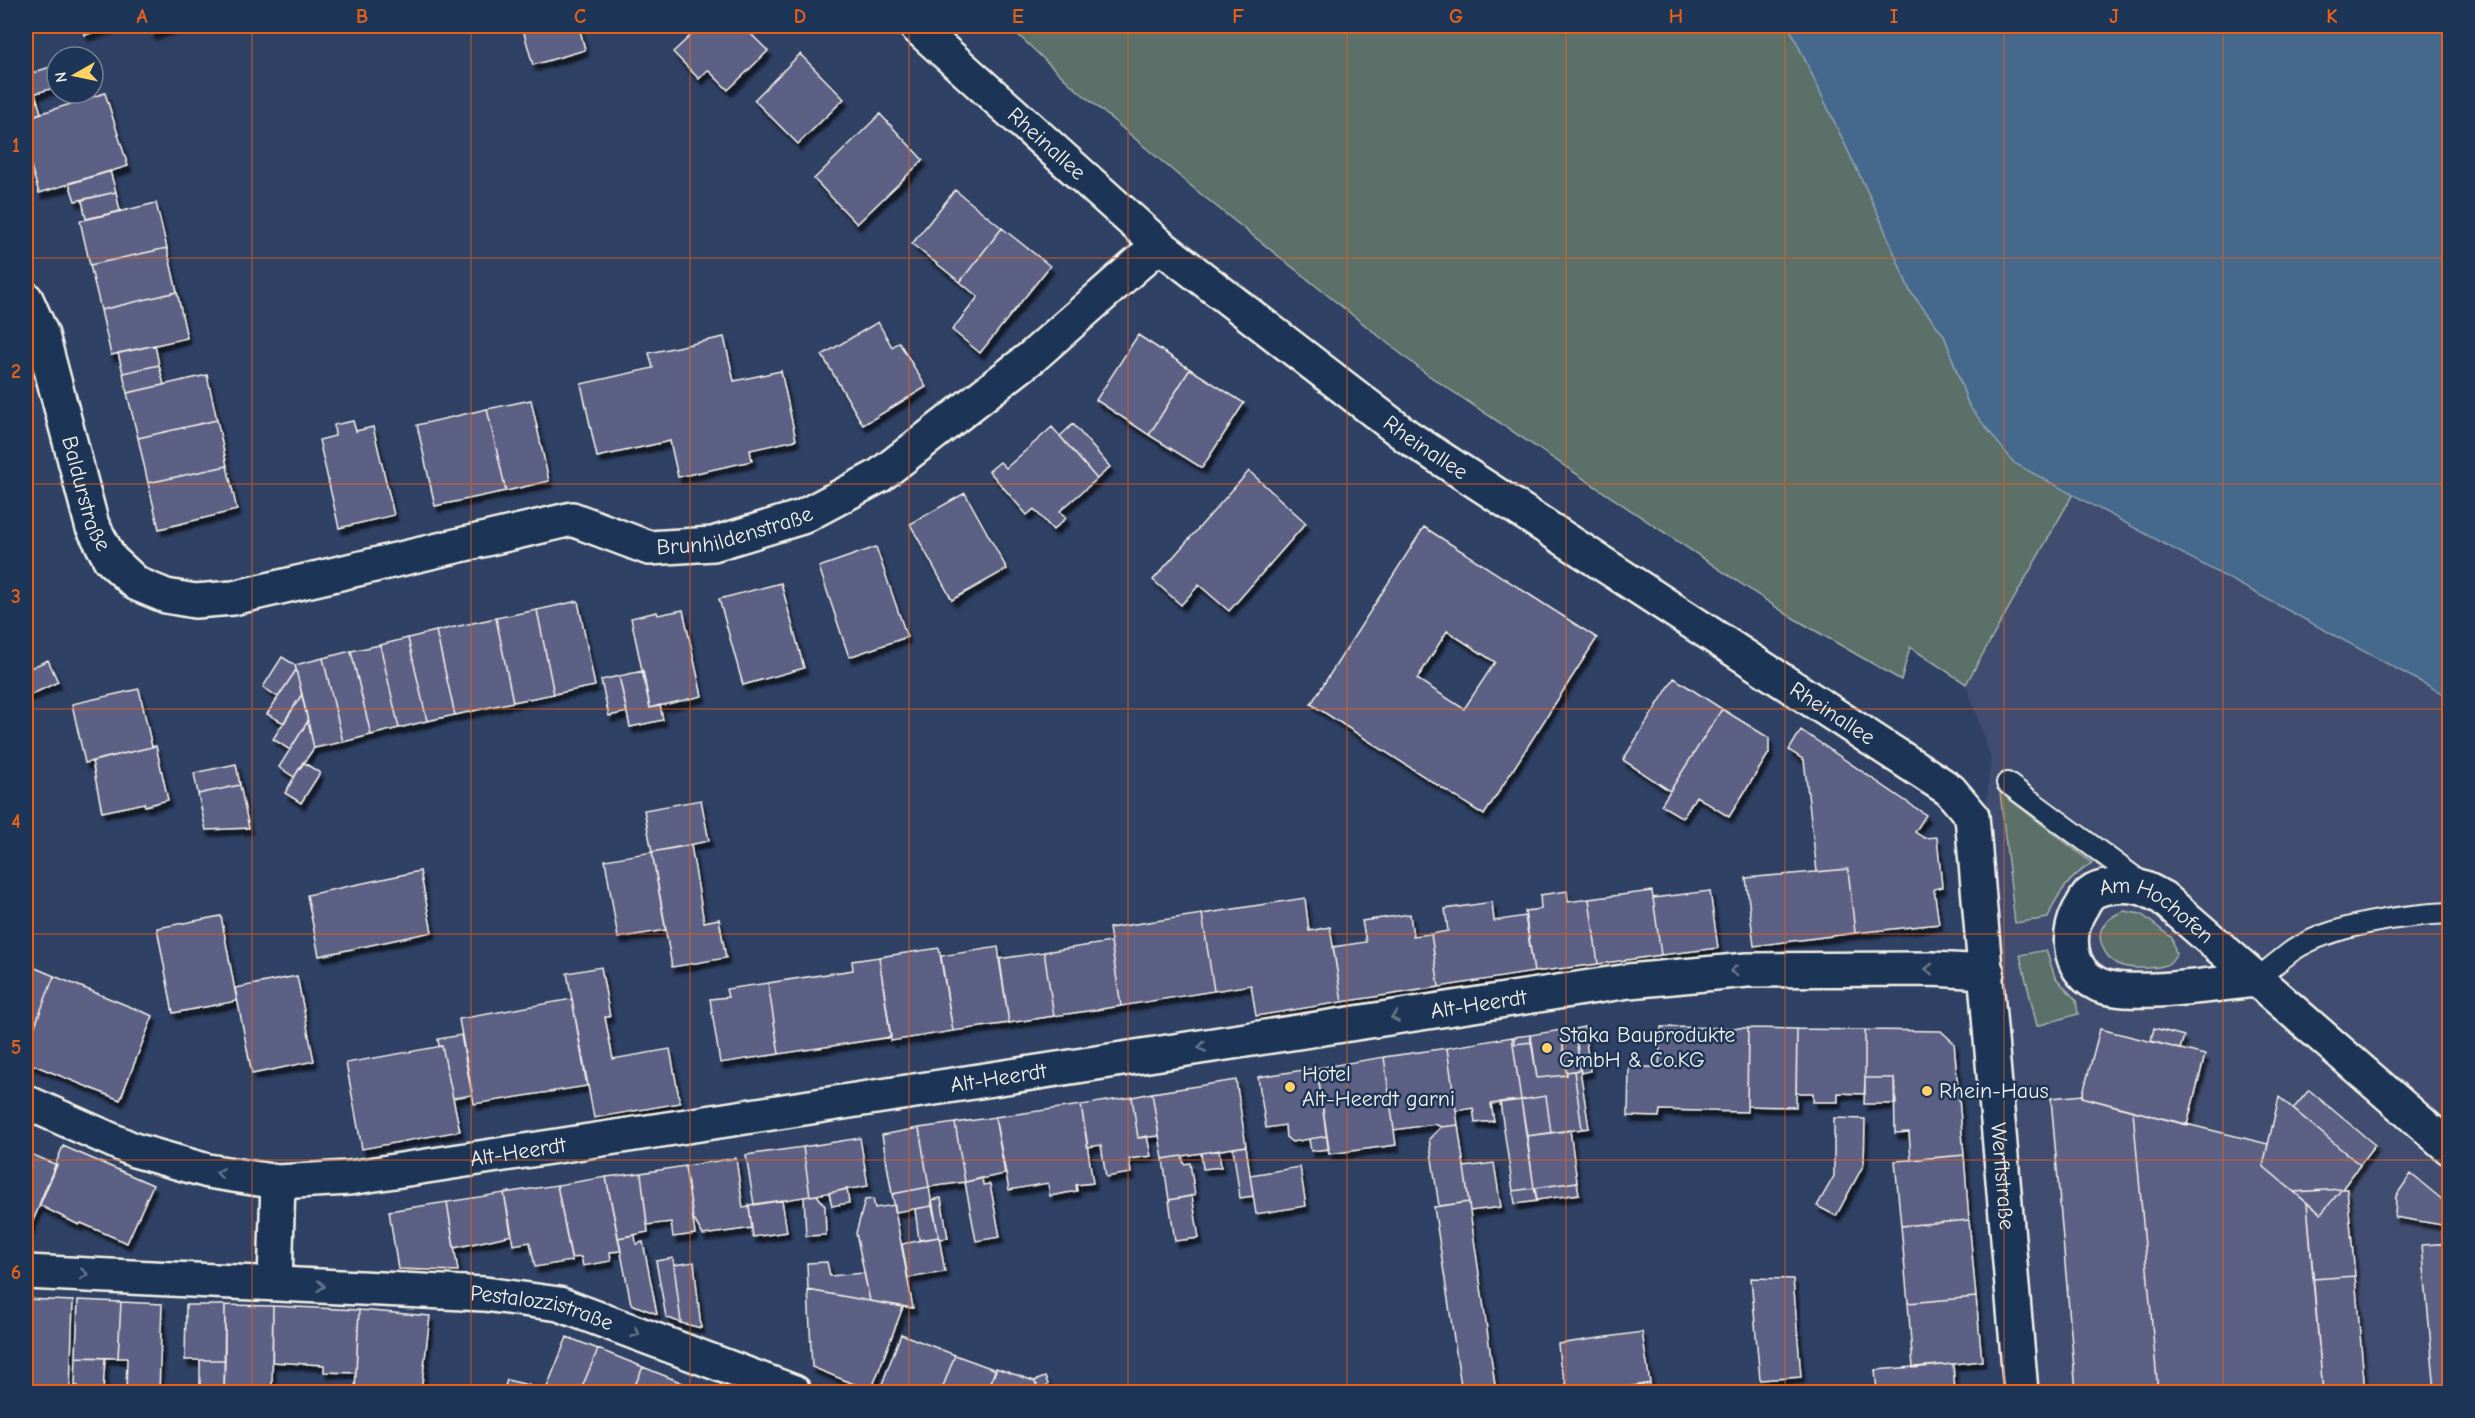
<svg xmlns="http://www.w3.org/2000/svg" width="2475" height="1418" viewBox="0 0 2475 1418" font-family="'Comic Neue',sans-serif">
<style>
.built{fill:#414e70}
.green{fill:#5b706b;stroke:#a8b0aa;stroke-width:1.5}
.water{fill:#45698c;stroke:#8b9fb1;stroke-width:1.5}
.building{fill:#5d6185;stroke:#f4f1e8;stroke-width:1.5;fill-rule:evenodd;filter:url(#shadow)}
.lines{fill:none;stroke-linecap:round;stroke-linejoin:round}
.lane-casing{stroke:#f4f1e8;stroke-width:24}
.street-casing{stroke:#f4f1e8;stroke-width:38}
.lane{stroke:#1d3557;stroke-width:20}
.street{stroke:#1d3557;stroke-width:33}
.oneway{stroke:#68778a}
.grid{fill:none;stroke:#e96117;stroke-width:1.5;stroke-opacity:0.55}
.poi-dot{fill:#ffd166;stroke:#1d3557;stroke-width:2}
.labels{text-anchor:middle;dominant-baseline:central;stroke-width:5;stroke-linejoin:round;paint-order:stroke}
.street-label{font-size:22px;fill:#f4f1e8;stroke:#1d3557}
.poi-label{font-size:22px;fill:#f4f1e8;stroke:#1d3557;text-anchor:start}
.neatline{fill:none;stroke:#e96117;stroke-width:2}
.grid-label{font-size:20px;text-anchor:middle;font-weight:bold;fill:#e96117}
</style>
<defs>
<filter id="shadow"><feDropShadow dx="3.5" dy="6" stdDeviation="1.5" flood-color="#0009"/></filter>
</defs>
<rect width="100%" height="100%" fill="#2f4164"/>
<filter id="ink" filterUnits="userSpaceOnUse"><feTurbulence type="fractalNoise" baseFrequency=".0167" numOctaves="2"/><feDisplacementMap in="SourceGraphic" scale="12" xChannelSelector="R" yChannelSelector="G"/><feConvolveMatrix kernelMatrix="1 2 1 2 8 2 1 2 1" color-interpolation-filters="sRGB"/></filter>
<g filter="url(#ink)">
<!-- built -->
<path class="built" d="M2073 494 2449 697V1392H2031L1984 831 1991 758 1966 684Z"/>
<!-- green -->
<path class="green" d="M1009 26H1789L1879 216 1910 291 1944 335 1969 406 2073 494 1966 684 1910 647 1901 680 1788 615 1425 373 1197 191 1069 83Z
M2000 792 2092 863C2070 877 2056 894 2048 918L2015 923Z
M2124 911 2141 914 2172 938 2176 954C2173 960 2169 965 2163 966 2151 969 2127 969 2117 964 2106 958 2096 940 2102 928 2106 920 2116 914 2124 911Z
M2046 950 2055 977 2076 1000 2078 1014 2037 1026 2020 955Z"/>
<!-- water -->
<path class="water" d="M1789 26H2449V697L2014 463 1969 406 1944 335 1910 291 1879 216Z"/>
<!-- building -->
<path class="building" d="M82 26H114L85 35Z
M149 26H178L152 34Z
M522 26H579L585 50 533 65Z
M701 26H743L768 51 728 90 708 70 699 79 673 52Z
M800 54 844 99 798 144 754 100Z
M53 66 57 87 26 96V75Z
M35 93 41 113 26 118V96Z
M105 93 128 166 39 193 26 150V118Z
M880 114 923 160 857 224 814 179Z
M110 171 116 192 75 201 69 183Z
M955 190 1002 228 960 282 912 244Z
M116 192 120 211 86 219 82 200Z
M156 203 167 248 90 265 80 221Z
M1002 228 1050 266 980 353 952 330 978 297 960 282Z
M167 248 177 292 101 310 90 265Z
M177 292 187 338 111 355 101 310Z
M878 322 892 347 899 342 926 387 863 425 822 355Z
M1138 335 1190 369 1149 435 1096 400Z
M724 337 734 381 781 371 796 440 750 450 752 461 678 477 670 441 597 457 581 384 653 368 649 353Z
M155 345 159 365 123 373 118 353Z
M159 365 164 385 127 393 123 373Z
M1190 369 1244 403 1202 468 1149 435Z
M207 375 217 420 138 438 127 393Z
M531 400 549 481 506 491 487 409Z
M487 409 506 491 435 506 417 425Z
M217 420 227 466 148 483 138 438Z
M353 421 356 431 373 427 394 515 339 528 319 440 335 436 334 425Z
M1073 424 1110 467 1097 479 1060 436Z
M1052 427 1097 479 1060 511 1066 518 1053 530 1034 509 1027 515 989 471 1000 462 1006 468Z
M227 466 237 510 159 529 148 483Z
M1249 471 1306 523 1229 611 1199 585 1181 605 1153 580Z
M965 493 1007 569 952 600 910 524Z
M1424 527 1597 638 1484 815 1311 704ZM1447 631 1495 662 1464 709 1417 679Z
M876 547 907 637 849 657 819 567Z
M781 583 804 668 743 685 719 599Z
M578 601 595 686 554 694 537 610Z
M537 610 554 694 513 702 496 618Z
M683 610 702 696 650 708 631 618 657 612 658 615Z
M496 618 513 702 455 715 436 631Z
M436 631 455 715 427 721 408 638Z
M408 638 427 721 399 728 380 645Z
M380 645 399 728 371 735 351 651Z
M351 651 371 735 343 742 323 658Z
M282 657 295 665 296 670 278 697 263 687Z
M323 658 343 742 314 748 295 665Z
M48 660 58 682 26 697V670Z
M296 670 302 694 284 723 267 714Z
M643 671 650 708 660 705 663 720 630 727 619 676Z
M619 676 627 712 609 716 601 680Z
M1674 678 1722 709 1670 791 1623 760Z
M139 689 152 747 85 763 72 704Z
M302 694 308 721 290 750 273 739Z
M1722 709 1769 738V753L1729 817 1696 796 1683 818 1661 805Z
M308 721 314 748 294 777 279 767Z
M1801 730 1926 815 1915 832 1924 838 1937 837 1942 887 1934 889 1939 924 1855 933 1848 869 1817 872 1804 760 1789 750Z
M156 746 168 800 145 806 144 803 102 812 92 761Z
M303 762 320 773 301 803 285 793Z
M236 764 240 785 198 794 194 773Z
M240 785 249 828 206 830 198 794Z
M701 800 709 841 652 852 644 810Z
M691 845 704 922 719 919 726 958 672 967 652 852Z
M652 852 666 930 618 938 605 860Z
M1848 869 1855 933 1754 946 1746 878Z
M420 871 432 932 319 956 307 895Z
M1567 891 1568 902 1589 899 1598 964 1534 972 1525 911 1541 909 1540 895Z
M1652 891 1661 955 1598 964 1589 899Z
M1710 891 1718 948 1661 955 1653 898Z
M1305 898 1309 931 1330 927 1342 1002 1256 1016 1251 985 1214 991 1202 914Z
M1492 902 1494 921 1525 916 1534 972 1439 987 1431 934 1448 931 1445 909Z
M1202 914 1214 991 1121 1006 1109 928Z
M1410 914 1413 936 1431 934 1439 987 1342 1002 1333 947 1366 942 1362 921Z
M221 916 237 1001 173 1013 157 928Z
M1111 942 1121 1006 1054 1016 1044 952Z
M998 947 1009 1023 953 1031 941 956Z
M939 948 953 1031 891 1041 879 957Z
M1044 952 1054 1016 1009 1023 999 959Z
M879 957 891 1037 779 1054 768 983 853 970 852 961Z
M26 964 54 976 26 1049Z
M601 967 610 1017H605L613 1059 670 1049 680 1103 594 1118 567 973Z
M54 976 153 1016 120 1100 26 1062V1049Z
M297 976 314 1061 252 1074 235 988Z
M768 983 779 1054 720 1063 710 999 728 997 726 989Z
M572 999 587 1086 474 1104 459 1019Z
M1584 1027 1590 1071 1581 1073 1575 1029Z
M1661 1027 1748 1028 1747 1112 1660 1110 1659 1117 1628 1116 1629 1067H1659Z
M1748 1028 1797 1029 1796 1107 1747 1106Z
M2154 1028 2184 1036 2180 1049 2151 1041Z
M1575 1029 1580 1070 1566 1072 1561 1030Z
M1797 1029 1865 1030V1094L1838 1093V1102H1813V1093H1796Z
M2100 1029 2205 1055 2187 1125 2082 1097Z
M1561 1030 1567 1075 1537 1078 1530 1035Z
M1865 1030 1941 1031 1954 1043 1964 1155 1911 1160 1909 1132 1895 1133 1894 1078H1865Z
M461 1035 472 1095 453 1098 442 1046H439L438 1039Z
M1530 1035 1532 1042 1515 1044 1514 1037Z
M1512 1037 1521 1100 1491 1104 1494 1121 1475 1123 1473 1108 1456 1111 1447 1048Z
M1512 1037H1514L1515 1044 1532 1042 1537 1078 1567 1075 1566 1072 1574 1071 1582 1129 1551 1133 1546 1096 1521 1100Z
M442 1046 460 1131 362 1149 346 1063Z
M1447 1048 1458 1125 1441 1127 1435 1124 1394 1130 1384 1057Z
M1384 1057 1396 1145 1329 1154 1317 1068Z
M1317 1068 1327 1136 1292 1142 1286 1137 1285 1125 1266 1128 1258 1077Z
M1580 1070 1589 1128 1582 1129 1574 1071Z
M1865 1078H1894L1896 1104H1864Z
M1236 1080 1246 1146 1163 1159 1152 1093Z
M2309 1090 2375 1145 2360 1165 2293 1109Z
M1152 1093 1159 1136 1138 1138 1132 1097Z
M2083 1095 2082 1097 2133 1111 2158 1392H2076L2051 1098Z
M1546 1096 1551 1133 1527 1136 1521 1100Z
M1132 1097 1138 1138 1147 1136 1151 1156 1129 1159 1131 1173 1106 1177 1101 1145 1088 1147 1081 1105Z
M2279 1097 2360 1165 2342 1189 2294 1192 2263 1166Z
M1521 1100 1534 1188 1513 1191 1500 1102Z
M1081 1105 1093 1183 1076 1185 1077 1191 1050 1196 1048 1183 1009 1190 995 1117Z
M2133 1111 2268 1144 2263 1166 2307 1203 2323 1392H2158Z
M995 1117 1005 1174 965 1182 955 1123Z
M1834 1118 1865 1119 1864 1164 1836 1216 1817 1206 1834 1176Z
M955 1123 965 1182 929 1187 919 1128Z
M1458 1125 1469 1202 1439 1206 1429 1139 1441 1127Z
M919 1128 929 1187 892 1194 882 1135Z
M1570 1130 1577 1182 1534 1188 1527 1136Z
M1327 1136 1329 1149 1311 1151 1309 1139Z
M860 1138 868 1186 810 1196 803 1147Z
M63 1146 153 1185 127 1243 81 1223 79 1225 39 1205Z
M1246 1146 1253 1196 1240 1198 1233 1148Z
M803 1147 810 1196 754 1205 746 1155Z
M1219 1150 1221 1167 1203 1169 1201 1153Z
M26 1152 57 1165 26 1237Z
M1964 1155 1969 1220 1901 1226 1895 1161Z
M1182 1156 1184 1164 1190 1163 1195 1195 1169 1200 1163 1159Z
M736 1158 743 1208 749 1207 752 1228 703 1235 693 1218 685 1166Z
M1494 1163 1501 1207 1470 1211 1464 1167Z
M685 1166 695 1234 673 1237 671 1222 647 1225 641 1173Z
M1300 1167 1306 1206 1256 1214 1250 1175Z
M641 1173 648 1232 618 1238 606 1177Z
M2411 1174 2450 1206V1215L2442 1225 2395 1217 2396 1196Z
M606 1177 621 1251 610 1252 611 1261 583 1266 581 1257 571 1258 557 1185Z
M982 1178 983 1185 990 1184 1000 1237 976 1241 965 1182Z
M1577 1182 1579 1194 1537 1200 1535 1188Z
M557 1185 572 1261 535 1267 530 1242 513 1245 504 1193Z
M929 1187 932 1206 896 1212 892 1194Z
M1534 1188 1537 1201 1515 1204 1513 1191Z
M847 1189 849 1203 832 1206 829 1193Z
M2342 1189 2321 1214 2294 1192Z
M2342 1189H2347L2355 1276 2313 1279 2307 1203 2321 1214Z
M504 1193 512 1235 454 1248 447 1202Z
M817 1195 825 1206 826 1235 806 1236 804 1197Z
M1192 1196 1199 1238 1175 1241 1169 1200Z
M941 1198 948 1238 939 1239 932 1200Z
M873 1199 875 1208 894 1205 913 1308 870 1301 856 1233 865 1200Z
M782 1200 787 1232 753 1237 749 1205Z
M447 1202 458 1271 398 1269 389 1211Z
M1469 1202 1470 1211 1496 1392H1462L1434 1207Z
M932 1206 939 1237 919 1240 915 1209Z
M2450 1215V1243L2443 1244 2442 1225Z
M1969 1220 1976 1297 1908 1303 1901 1226Z
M635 1235 636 1244 643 1242 657 1314 631 1304 618 1238Z
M939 1237 945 1272 908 1278 902 1244Z
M2450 1243V1392H2435L2422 1245Z
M673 1258 674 1265 681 1323 666 1317 656 1261Z
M694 1262 701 1328 681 1323 674 1265Z
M827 1262 830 1276 864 1273 870 1301 808 1290 807 1263Z
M2355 1276 2365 1392H2323L2313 1279Z
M1751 1278 1793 1279 1801 1377 1760 1380Z
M808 1290 903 1307 871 1391 812 1367Z
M1976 1297 1982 1361 1913 1368 1908 1303Z
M26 1299 73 1301 70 1390 26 1388Z
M78 1300 121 1302 118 1358 76 1357Z
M121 1302 162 1304 159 1392H126L127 1358H118Z
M186 1305H225V1360H185Z
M225 1305 273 1306 272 1392H224Z
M273 1306 359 1310 356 1373 324 1372V1365L272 1362Z
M359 1310 430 1316 421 1392H355Z
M1642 1332 1650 1383 1600 1392H1569L1560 1364 1558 1344Z
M901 1334 955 1355 941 1392H879Z
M567 1337 598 1349 580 1392H560L547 1387Z
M598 1349 643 1367 632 1392H580Z
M955 1355 996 1370 987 1392H941Z
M76 1357 105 1358 103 1392H77L78 1386H75Z
M200 1360H225L224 1392H200Z
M1953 1364 1955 1392H1877L1875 1370Z
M643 1367 690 1386 687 1392H632Z
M996 1368 1034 1381 1037 1385 1034 1392H987Z
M1045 1377 1048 1384 1045 1390 1053 1392H1034L1037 1385 1034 1381Z
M507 1380 529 1385 527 1392H503Z
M1650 1383 1651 1392H1619V1389Z
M2435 1388V1392H2389Z"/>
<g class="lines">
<defs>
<path id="lane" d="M2007 783 2145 885
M2256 980C2268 970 2280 960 2292 951 2330 925 2404 915 2450 913"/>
<g id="street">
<path id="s1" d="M916 26 1159 245 1408 437 1950 790 1972 816 2021 1392"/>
<path id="s2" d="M26 299 42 335 92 525 110 559 137 584 166 596 195 601 233 598 572 519 649 548 713 544 802 517 879 476 1032 357 1159 245"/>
<path id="s3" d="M2256 980C2221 983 2126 999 2097 984 2066 969 2066 930 2082 906 2084 902 2087 897 2090 894 2101 885 2125 884 2138 887 2147 888 2156 895 2163 898L2450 1148"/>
<path id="s4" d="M26 1102 134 1150 208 1171 278 1182 349 1178 1629 981 1747 970 1932 969 1987 972"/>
<path id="s5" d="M26 1272 485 1294 559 1304 794 1392"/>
<path d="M275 1283 278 1182"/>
</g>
</defs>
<!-- lane casing -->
<use href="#lane" class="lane-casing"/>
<!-- street casing -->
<use href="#street" class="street-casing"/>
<!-- lane -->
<use href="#lane" class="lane"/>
<!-- street -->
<use href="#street" class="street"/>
</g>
<!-- one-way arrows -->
<defs><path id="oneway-chevron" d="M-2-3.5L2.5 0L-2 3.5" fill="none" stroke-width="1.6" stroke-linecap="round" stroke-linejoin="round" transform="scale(1.5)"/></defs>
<g class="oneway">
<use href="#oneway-chevron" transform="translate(1929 969) rotate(-179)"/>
<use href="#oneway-chevron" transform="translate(1734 971) rotate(175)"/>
<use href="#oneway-chevron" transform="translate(1395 1017) rotate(171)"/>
<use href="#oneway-chevron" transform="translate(1202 1047) rotate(171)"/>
<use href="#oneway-chevron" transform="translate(220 1173) rotate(-171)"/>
<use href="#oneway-chevron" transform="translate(84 1274) rotate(3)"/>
<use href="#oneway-chevron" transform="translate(321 1286) rotate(3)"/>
<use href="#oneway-chevron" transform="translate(636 1333) rotate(20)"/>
</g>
</g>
<!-- grid -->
<path class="grid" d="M252 26V1392M471 26V1392M690 26V1392M909 26V1392M1128 26V1392M1347 26V1392M1566 26V1392M1785 26V1392M2004 26V1392M2223 26V1392M26 258H2450M26 484H2450M26 709H2450M26 934H2450M26 1160H2450"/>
<!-- markers -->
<g class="poi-dot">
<circle cx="1547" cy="1048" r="6"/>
<circle cx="1290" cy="1087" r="6"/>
<circle cx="1927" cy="1091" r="6"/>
</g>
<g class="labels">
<!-- street labels -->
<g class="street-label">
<text stroke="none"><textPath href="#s1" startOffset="176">Rheinallee</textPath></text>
<text stroke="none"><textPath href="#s1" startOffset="662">Rheinallee</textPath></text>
<text stroke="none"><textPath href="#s2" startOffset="204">Baldurstraße</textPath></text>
<text stroke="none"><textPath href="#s2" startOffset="928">Brunhildenstraße</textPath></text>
<text stroke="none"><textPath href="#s1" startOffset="1148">Rheinallee</textPath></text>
<text stroke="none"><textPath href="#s3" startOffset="340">Am Hochofen</textPath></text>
<text stroke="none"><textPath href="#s4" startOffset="1480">Alt-Heerdt</textPath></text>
<text stroke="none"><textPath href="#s4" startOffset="994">Alt-Heerdt</textPath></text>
<text stroke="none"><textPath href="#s4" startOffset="508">Alt-Heerdt</textPath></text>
<text stroke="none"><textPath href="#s1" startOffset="1684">Werftstraße</textPath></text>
<text stroke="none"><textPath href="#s5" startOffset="518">Pestalozzistraße</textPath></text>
</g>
<!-- poi labels -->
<g class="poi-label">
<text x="1559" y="1035">Staka Bauprodukte<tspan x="1559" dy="25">GmbH &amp; Co.KG</tspan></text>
<text x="1302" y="1074">Hotel<tspan x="1302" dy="25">Alt-Heerdt garni</tspan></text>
<text x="1939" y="1091">Rhein-Haus</text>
</g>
</g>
<!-- margin -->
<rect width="2475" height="1418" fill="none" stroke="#1d3557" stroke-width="66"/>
<!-- north arrow -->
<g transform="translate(75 75) rotate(261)"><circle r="28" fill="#1d3557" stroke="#738091" stroke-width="1.5"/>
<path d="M0-4.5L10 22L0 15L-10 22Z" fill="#ffd166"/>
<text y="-9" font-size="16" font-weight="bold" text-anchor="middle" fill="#f4f1e8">N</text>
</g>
<rect x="33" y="33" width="2409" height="1352" class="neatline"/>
<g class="grid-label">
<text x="142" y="23">A</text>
<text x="362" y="23">B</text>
<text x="580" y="23">C</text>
<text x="800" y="23">D</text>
<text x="1018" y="23">E</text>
<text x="1238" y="23">F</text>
<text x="1456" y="23">G</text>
<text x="1676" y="23">H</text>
<text x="1894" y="23">I</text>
<text x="2114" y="23">J</text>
<text x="2332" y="23">K</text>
<text x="16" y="152">1</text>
<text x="16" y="378">2</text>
<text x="16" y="603">3</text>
<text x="16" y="828">4</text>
<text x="16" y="1054">5</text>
<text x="16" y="1279">6</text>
</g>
</svg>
